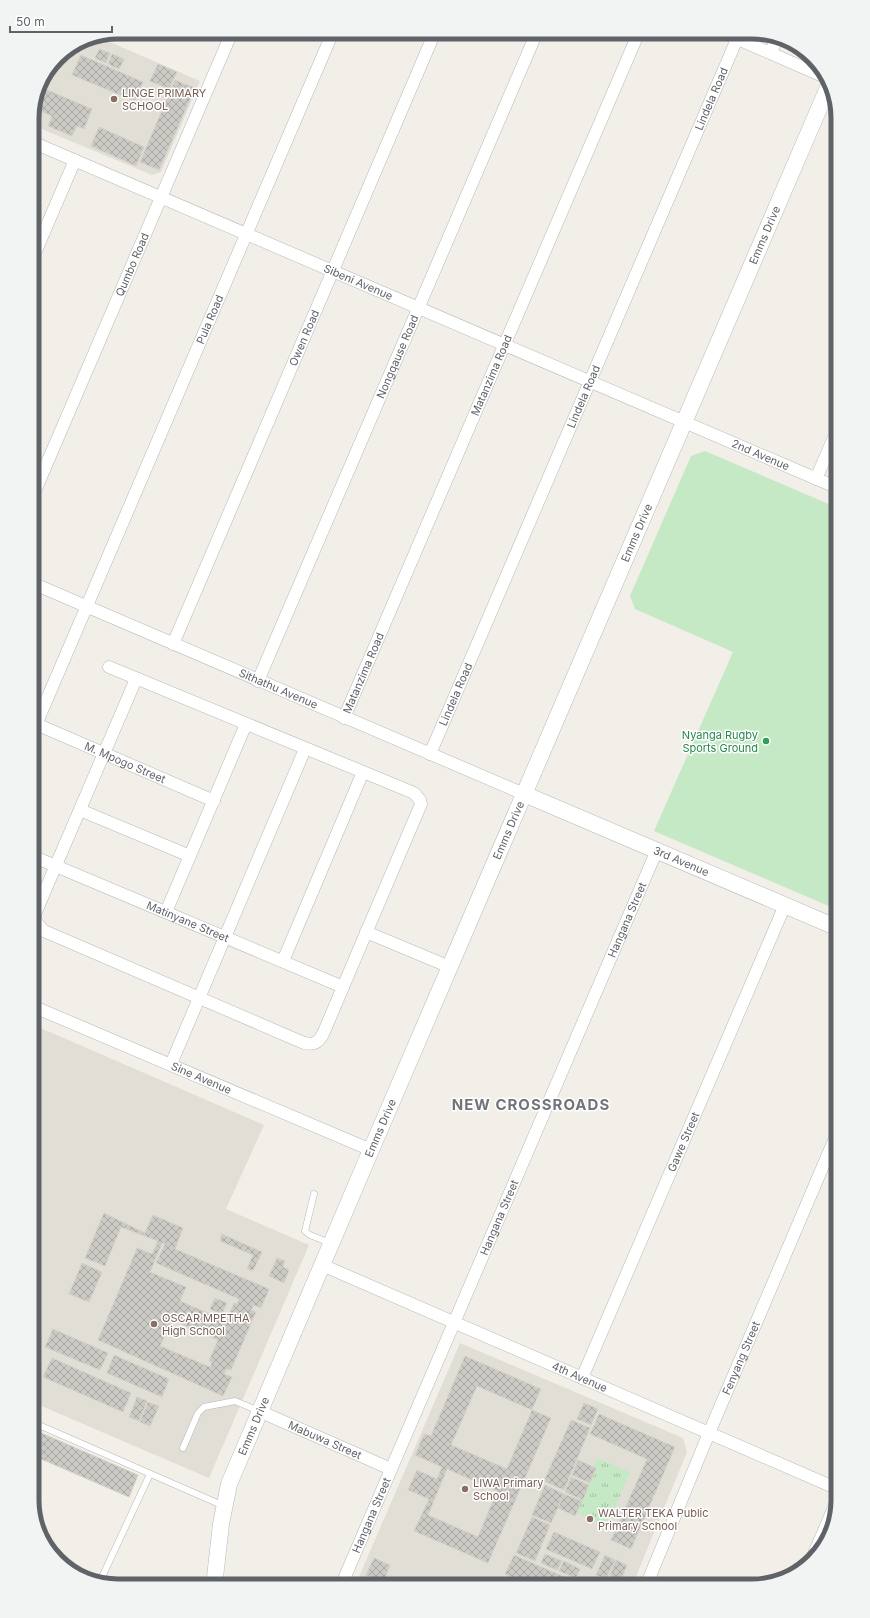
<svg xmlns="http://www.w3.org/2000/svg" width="870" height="1618" viewBox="0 0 870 1618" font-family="Inter,sans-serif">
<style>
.education{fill:#e1ded6}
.park{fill:url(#park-tufts)}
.garden{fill:#c5e8c5}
.building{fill:url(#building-cross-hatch);stroke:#d6d1c6;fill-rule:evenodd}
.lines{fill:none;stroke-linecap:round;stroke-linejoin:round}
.lane-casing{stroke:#b5b8bc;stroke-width:7}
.street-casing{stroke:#b5b8bc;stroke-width:13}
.secondary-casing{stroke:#b6babf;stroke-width:17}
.lane{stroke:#fff;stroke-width:6}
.street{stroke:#fff;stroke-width:12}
.secondary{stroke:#fff;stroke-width:16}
.education-dot{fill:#8d6e63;stroke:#fff;stroke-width:1.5}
.leisure-dot{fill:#2e9e5b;stroke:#fff;stroke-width:1.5}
.labels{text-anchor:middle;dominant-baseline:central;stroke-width:3;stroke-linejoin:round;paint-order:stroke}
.education-label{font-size:11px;fill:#785e54;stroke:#fff;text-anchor:start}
.street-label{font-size:11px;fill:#5f6368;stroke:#fff}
.leisure-label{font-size:11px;fill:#27864d;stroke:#fff;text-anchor:end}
.district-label{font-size:15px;font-weight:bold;letter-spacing:1px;fill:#70757a;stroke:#fff}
.rim{fill:none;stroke:#5f6368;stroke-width:5}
</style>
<defs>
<pattern id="park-tufts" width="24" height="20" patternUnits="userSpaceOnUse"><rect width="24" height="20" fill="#c5e8c5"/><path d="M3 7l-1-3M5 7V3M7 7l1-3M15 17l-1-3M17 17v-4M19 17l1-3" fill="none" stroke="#a3c0a4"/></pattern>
<pattern id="building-cross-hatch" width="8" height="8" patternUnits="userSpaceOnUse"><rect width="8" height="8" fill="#cccac5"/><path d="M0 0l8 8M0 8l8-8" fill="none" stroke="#a9a8a4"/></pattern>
</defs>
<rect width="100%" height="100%" fill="#f1efe8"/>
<!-- education -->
<path class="education" d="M96 36 200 81 161 172 152 175 32 125V113L39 85 57 57 85 38Z
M36 1026 264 1125 226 1209 309 1245 209 1478 32 1402V1035Z
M460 1343 683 1438 687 1452 632 1586H355Z"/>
<!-- park -->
<path class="park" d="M597 1458 630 1472 607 1526 577 1513 596 1469 593 1467Z"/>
<!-- garden -->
<path class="garden" d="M705 451 838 508V910L654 831 733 652 635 609 630 596 691 456Z"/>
<!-- building -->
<path class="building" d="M99 49 110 53 106 63 95 58Z
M68 50 60 68 53 64 57 57Z
M112 54 124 59 119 69 108 64Z
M81 55 143 82 135 101 72 75Z
M158 64 177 72 169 89 150 81Z
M175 80 195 88 159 170 140 162Z
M38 86 92 109 84 129 77 126 72 136 48 126 52 116 33 108Z
M99 127 144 147 136 166 91 146Z
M104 1213 145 1233 153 1215 183 1228 175 1249 269 1289 261 1308 254 1305 251 1310 256 1312 231 1370 226 1369 224 1374 232 1377 223 1396 98 1340 137 1248 152 1254 158 1241 121 1227 105 1266 85 1258ZM162 1243 165 1244 156 1263 239 1299 237 1304 234 1303 226 1321 180 1301 186 1287 150 1272ZM172 1320 218 1340 209 1361 212 1362 210 1367 160 1346Z
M222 1234 262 1252 253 1271 247 1269 253 1255 220 1241Z
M277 1258 285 1261 283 1267 289 1270 284 1283 269 1276Z
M82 1263 102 1272 89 1302 69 1294Z
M215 1298 227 1303 222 1314 210 1309Z
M53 1329 108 1353 100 1370 45 1347Z
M114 1355 169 1379 162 1397 107 1373Z
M465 1356 541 1389 532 1410 551 1418 488 1563 414 1531 429 1499 408 1490 417 1470 437 1479 442 1467 415 1455 424 1434 431 1436ZM477 1386 532 1410 507 1469 451 1445ZM447 1469 497 1491 478 1537 428 1515Z
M52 1358 131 1393 123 1412 43 1377Z
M137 1397 147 1401 139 1421 129 1417Z
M148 1402 159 1406 150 1426 140 1422Z
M584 1403 598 1409 591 1425 577 1419Z
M599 1414 675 1447 631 1549 611 1540 647 1459 590 1434Z
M571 1420 590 1428 564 1490 544 1481Z
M32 1429 138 1475 129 1497 32 1455Z
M578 1460 596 1468 590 1483 572 1475Z
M571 1477 589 1485 583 1500 565 1492Z
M545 1485 564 1494 551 1523 532 1515Z
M564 1494 582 1501 575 1516 558 1508Z
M532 1517 550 1525 535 1561 516 1553Z
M554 1532 600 1552 592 1569 546 1549Z
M545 1554 562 1561 557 1570 541 1563Z
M514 1555 585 1586H532L505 1574Z
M605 1555 615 1560 606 1579 596 1575Z
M374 1558 390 1565 383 1582 366 1575Z
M616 1560 627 1565 619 1585 608 1580Z
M564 1561 580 1569 576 1578 559 1571Z"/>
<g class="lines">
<defs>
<path id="lane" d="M314 1194 305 1231 310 1235 330 1243
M32 1422 224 1506
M183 1448 198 1413 204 1407 235 1401 259 1411
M97 1580 103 1575 150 1474"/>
<g id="street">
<path d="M722 32 825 77"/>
<path d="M770 53 777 39"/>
<path id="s1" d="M32 142 838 488"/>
<path d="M32 260 75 160"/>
<path d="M816 479 838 428"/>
<path id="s2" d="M32 498 232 32"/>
<path id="s3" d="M32 583 524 794"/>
<path id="s4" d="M173 644 435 32"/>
<path d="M109 667 414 793 420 800 421 804 323 1034C318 1043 314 1045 304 1043L44 931 35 921V914L136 679"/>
<path id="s5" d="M258 681 537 32"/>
<path id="s6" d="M344 718 639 32"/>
<path id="s7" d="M36 724 214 801"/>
<path id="s8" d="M32 734 333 32"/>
<path id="s9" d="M430 754 737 39"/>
<path d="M80 810 190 856"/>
<path id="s10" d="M32 856 343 987"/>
<path d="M166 912 246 724"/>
<path d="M366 932 450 967"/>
<path d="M283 961 363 772"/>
<path id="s11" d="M32 1006 371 1150"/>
<path d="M171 1064 305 749"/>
<path id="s12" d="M322 1265 838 1489"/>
<path id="s13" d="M582 1378 785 905"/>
<path id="s14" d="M259 1411 391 1469"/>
<path d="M813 1556 838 1498"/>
<path id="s15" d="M341 1586 657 850"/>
<path id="s16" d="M646 1586 709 1433 838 1131"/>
</g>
<g id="secondary">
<path id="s17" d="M524 794 838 928"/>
<path id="s18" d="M214 1586 221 1524 229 1484 371 1150 830 83"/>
</g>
</defs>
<!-- lane casing -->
<use href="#lane" class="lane-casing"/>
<!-- street casing -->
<use href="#street" class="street-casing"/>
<!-- secondary casing -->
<use href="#secondary" class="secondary-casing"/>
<!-- lane -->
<use href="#lane" class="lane"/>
<!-- street -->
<use href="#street" class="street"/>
<!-- secondary -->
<use href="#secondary" class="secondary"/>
</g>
<!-- markers -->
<g class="education-dot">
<circle cx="114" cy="99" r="4"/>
<circle cx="154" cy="1324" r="4"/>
<circle cx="465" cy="1489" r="4"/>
<circle cx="590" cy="1519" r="4"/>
</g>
<circle class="leisure-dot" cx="766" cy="741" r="4"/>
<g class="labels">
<!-- education labels -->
<g class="education-label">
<text x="122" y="93">LINGE PRIMARY<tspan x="122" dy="13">SCHOOL</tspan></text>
<text x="162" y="1318">OSCAR MPETHA<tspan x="162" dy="13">High School</tspan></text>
<text x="473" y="1483">LIWA Primary<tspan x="473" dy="13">School</tspan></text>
<text x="598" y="1513">WALTER TEKA Public<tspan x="598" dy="13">Primary School</tspan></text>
</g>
<!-- street labels -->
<g class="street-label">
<text stroke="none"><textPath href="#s9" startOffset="713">Lindela Road</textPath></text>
<text stroke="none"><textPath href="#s18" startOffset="1462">Emms Drive</textPath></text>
<text stroke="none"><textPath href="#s2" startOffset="254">Qumbo Road</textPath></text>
<text stroke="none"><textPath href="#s1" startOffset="355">Sibeni Avenue</textPath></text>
<text stroke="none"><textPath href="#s8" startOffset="451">Pula Road</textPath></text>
<text stroke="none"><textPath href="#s4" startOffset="333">Owen Road</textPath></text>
<text stroke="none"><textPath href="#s5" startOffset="353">Nongqause Road</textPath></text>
<text stroke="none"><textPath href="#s6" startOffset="373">Matanzima Road</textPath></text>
<text stroke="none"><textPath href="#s9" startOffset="389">Lindela Road</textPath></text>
<text stroke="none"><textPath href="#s1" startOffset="793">2nd Avenue</textPath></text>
<text stroke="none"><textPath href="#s18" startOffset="1138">Emms Drive</textPath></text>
<text stroke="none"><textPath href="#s6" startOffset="49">Matanzima Road</textPath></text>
<text stroke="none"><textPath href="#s3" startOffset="268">Sithathu Avenue</textPath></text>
<text stroke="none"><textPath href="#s9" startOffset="65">Lindela Road</textPath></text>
<text stroke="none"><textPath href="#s7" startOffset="97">M. Mpogo Street</textPath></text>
<text stroke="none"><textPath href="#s18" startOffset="814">Emms Drive</textPath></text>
<text stroke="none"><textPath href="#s17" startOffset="171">3rd Avenue</textPath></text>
<text stroke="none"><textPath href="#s15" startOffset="725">Hangana Street</textPath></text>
<text stroke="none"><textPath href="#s10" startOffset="169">Matinyane Street</textPath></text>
<text stroke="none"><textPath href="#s11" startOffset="184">Sine Avenue</textPath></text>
<text stroke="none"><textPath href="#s18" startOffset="490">Emms Drive</textPath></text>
<text stroke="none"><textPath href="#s13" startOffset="257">Gawe Street</textPath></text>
<text stroke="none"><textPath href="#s15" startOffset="401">Hangana Street</textPath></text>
<text stroke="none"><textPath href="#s16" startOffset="247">Fenyang Street</textPath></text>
<text stroke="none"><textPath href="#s12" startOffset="281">4th Avenue</textPath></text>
<text stroke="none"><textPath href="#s18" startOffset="166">Emms Drive</textPath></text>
<text stroke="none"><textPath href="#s14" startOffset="72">Mabuwa Street</textPath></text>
<text stroke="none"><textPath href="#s15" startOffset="77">Hangana Street</textPath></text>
</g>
<!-- leisure labels -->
<g class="leisure-label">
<text x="758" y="735">Nyanga Rugby<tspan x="758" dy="13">Sports Ground</tspan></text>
</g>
<!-- district labels -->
<g class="district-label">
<text x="531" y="1104">NEW CROSSROADS</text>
</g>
</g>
<!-- crop -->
<path d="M0 0H870V1618H0ZM118 39H752A79 79 0 0 1 831 118V1500A79 79 0 0 1 752 1579H118A79 79 0 0 1 39 1500V118A79 79 0 0 1 118 39Z" fill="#f2f3f3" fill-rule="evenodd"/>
<path class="rim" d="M118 39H752A79 79 0 0 1 831 118V1500A79 79 0 0 1 752 1579H118A79 79 0 0 1 39 1500V118A79 79 0 0 1 118 39Z"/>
<!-- scale -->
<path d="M10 26v6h102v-6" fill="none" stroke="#5f6368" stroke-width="2"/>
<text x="16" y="26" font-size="12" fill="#5f6368" stroke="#ffffff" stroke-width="3" paint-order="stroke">50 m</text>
</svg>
